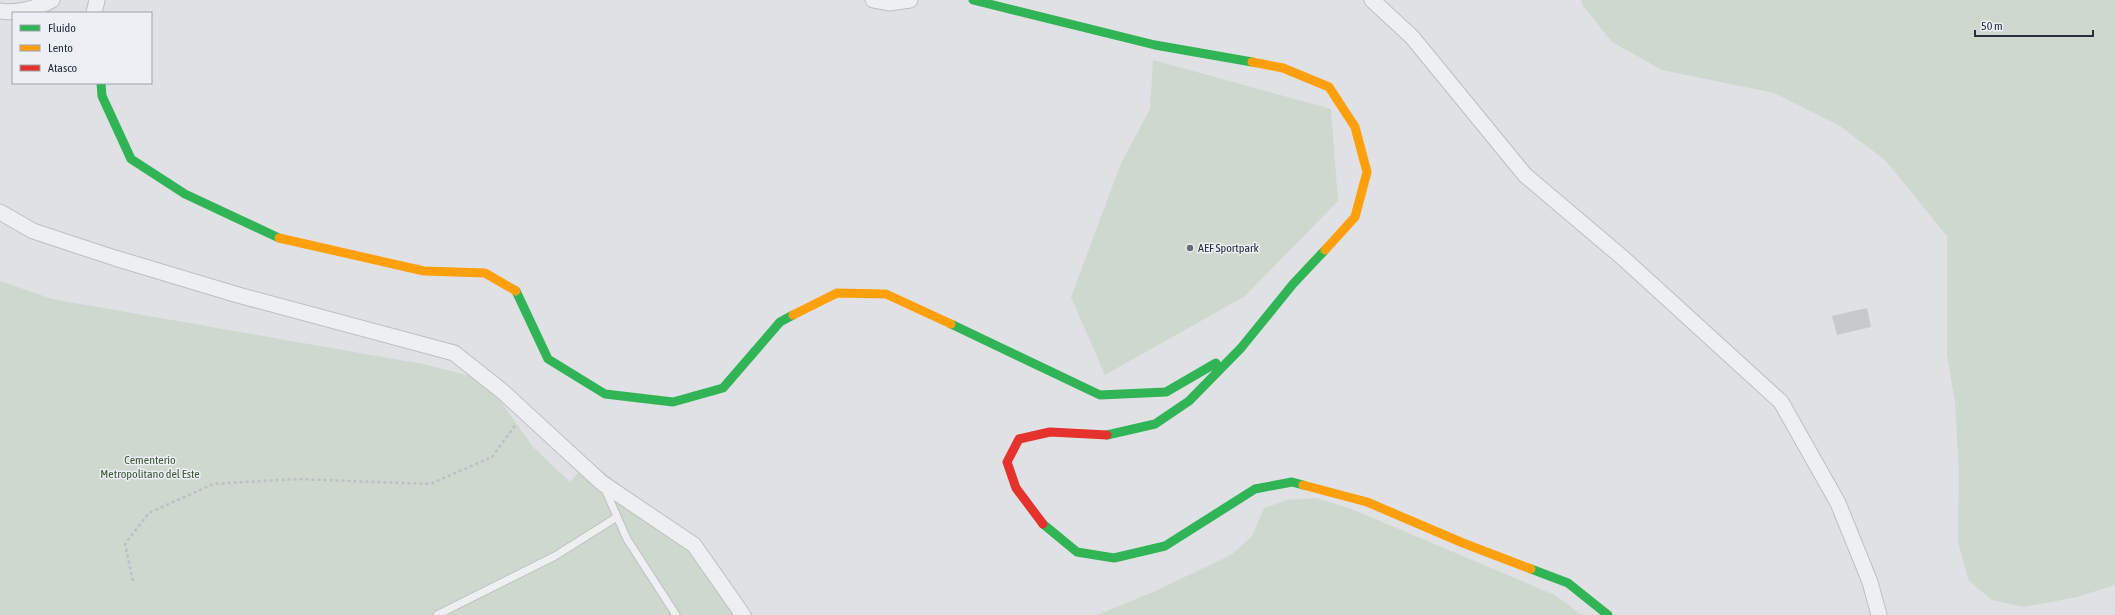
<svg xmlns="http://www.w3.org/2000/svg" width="2115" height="615" viewBox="0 0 2115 615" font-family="'Asap Condensed',sans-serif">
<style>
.green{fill:#cfd8cf}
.building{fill:#c7c9cc}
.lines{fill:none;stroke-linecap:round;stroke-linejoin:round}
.lane-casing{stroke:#bdbfc2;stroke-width:9}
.street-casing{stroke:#bdbfc2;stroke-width:17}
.path{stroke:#bebfc4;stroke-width:2.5;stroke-dasharray:3 3;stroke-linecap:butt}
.lane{stroke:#eeeff1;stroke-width:7}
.street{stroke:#eeeff1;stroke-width:15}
.fast{stroke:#30b455;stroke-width:9}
.slow{stroke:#ff9f0a;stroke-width:9}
.jam{stroke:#e5322d;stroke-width:9}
.poi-dot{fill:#676d77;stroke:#eceff4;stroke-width:1.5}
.labels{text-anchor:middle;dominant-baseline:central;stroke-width:3;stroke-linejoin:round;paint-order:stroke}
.poi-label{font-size:12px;fill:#272e3c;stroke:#eceff4;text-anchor:start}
.park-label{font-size:12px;fill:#3b5735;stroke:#eceff4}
</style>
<rect width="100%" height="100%" fill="#dfe1e4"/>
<!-- green -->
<path class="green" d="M1581 0H2115V585L2077 597 2024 607 1992 600 1969 581 1958 542 1959 474 1955 403 1947 354V236L1885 160 1840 126 1774 93 1662 70 1612 42 1583 6Z
M1153 60 1331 109 1338 201 1245 296 1105 375 1071 297 1121 163 1150 109Z
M0 281 52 299 423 364 475 377 501 402 533 447 570 482 588 461 692 537 721 568 747 615H0Z
M1316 498 1349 508 1555 595 1582 615H1097L1153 592 1231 555 1252 536 1264 508 1287 500Z"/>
<!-- building -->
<path class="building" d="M1867 308 1871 327 1837 335 1832 316Z"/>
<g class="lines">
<defs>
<path id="lane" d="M604 487 627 539 676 615
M437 615 555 556 617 517"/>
<path id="street" d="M873 0 889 3 910 0
M1372 0 1412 37 1525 175 1623 258 1781 402 1838 503 1870 582 1879 615
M0 11C16 14 38 8 52 0
M94 13 97 0
M0 212 33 231 115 258 238 295 454 353 502 391 602 483 694 545 743 615"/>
</defs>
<!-- lane casing -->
<use href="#lane" class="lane-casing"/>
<!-- street casing -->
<use href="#street" class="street-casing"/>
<!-- path -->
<path class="path" d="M133 581 125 544 149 513 213 484 296 479 430 484 492 457 516 424"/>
<!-- lane -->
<use href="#lane" class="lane"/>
<!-- street -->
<use href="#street" class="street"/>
<!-- fast -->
<path class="fast" d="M973 0 1155 45 1252 62
M101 83 102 96 131 159 185 194 279 238
M516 291 548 359 605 394 673 402 723 388 780 322 793 315
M951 324 1100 395 1166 392 1216 363
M1107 435 1155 424 1189 401 1241 348 1293 284 1325 250
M1043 524 1077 552 1114 558 1165 546 1255 489 1292 482 1303 485
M1531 569 1568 583 1608 615"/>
<!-- slow -->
<path class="slow" d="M1252 62 1283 68 1329 87 1355 127 1367 172 1355 217 1325 250
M279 238 424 271 485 273 516 291
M793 315 837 293 886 294 951 324
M1303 485 1367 502 1463 543 1531 569"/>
<!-- jam -->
<path class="jam" d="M1043 524 1016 488 1007 462 1019 439 1050 432 1107 435"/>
</g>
<!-- markers -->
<circle class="poi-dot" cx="1190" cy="248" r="4"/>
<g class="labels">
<!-- poi labels -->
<g class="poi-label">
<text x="1198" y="248">AEF Sportpark</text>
</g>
<!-- park labels -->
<g class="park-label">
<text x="150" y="460">Cementerio<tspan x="150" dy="14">Metropolitano del Este</tspan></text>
</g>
</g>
<!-- legend -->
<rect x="12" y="12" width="140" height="72" fill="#eceff4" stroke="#9da2aa"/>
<rect x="20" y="25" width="20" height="6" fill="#30b455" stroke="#9da2aa"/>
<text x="48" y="32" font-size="12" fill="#272e3c">Fluido</text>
<rect x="20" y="45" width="20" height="6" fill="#ff9f0a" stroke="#9da2aa"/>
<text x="48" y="52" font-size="12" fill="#272e3c">Lento</text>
<rect x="20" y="65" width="20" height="6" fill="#e5322d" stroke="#9da2aa"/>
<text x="48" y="72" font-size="12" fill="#272e3c">Atasco</text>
<!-- scale -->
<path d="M1975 30v6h118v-6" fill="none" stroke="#272e3c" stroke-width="2"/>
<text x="1981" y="30" font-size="12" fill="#272e3c" stroke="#eceff4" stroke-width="3" paint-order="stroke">50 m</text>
</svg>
